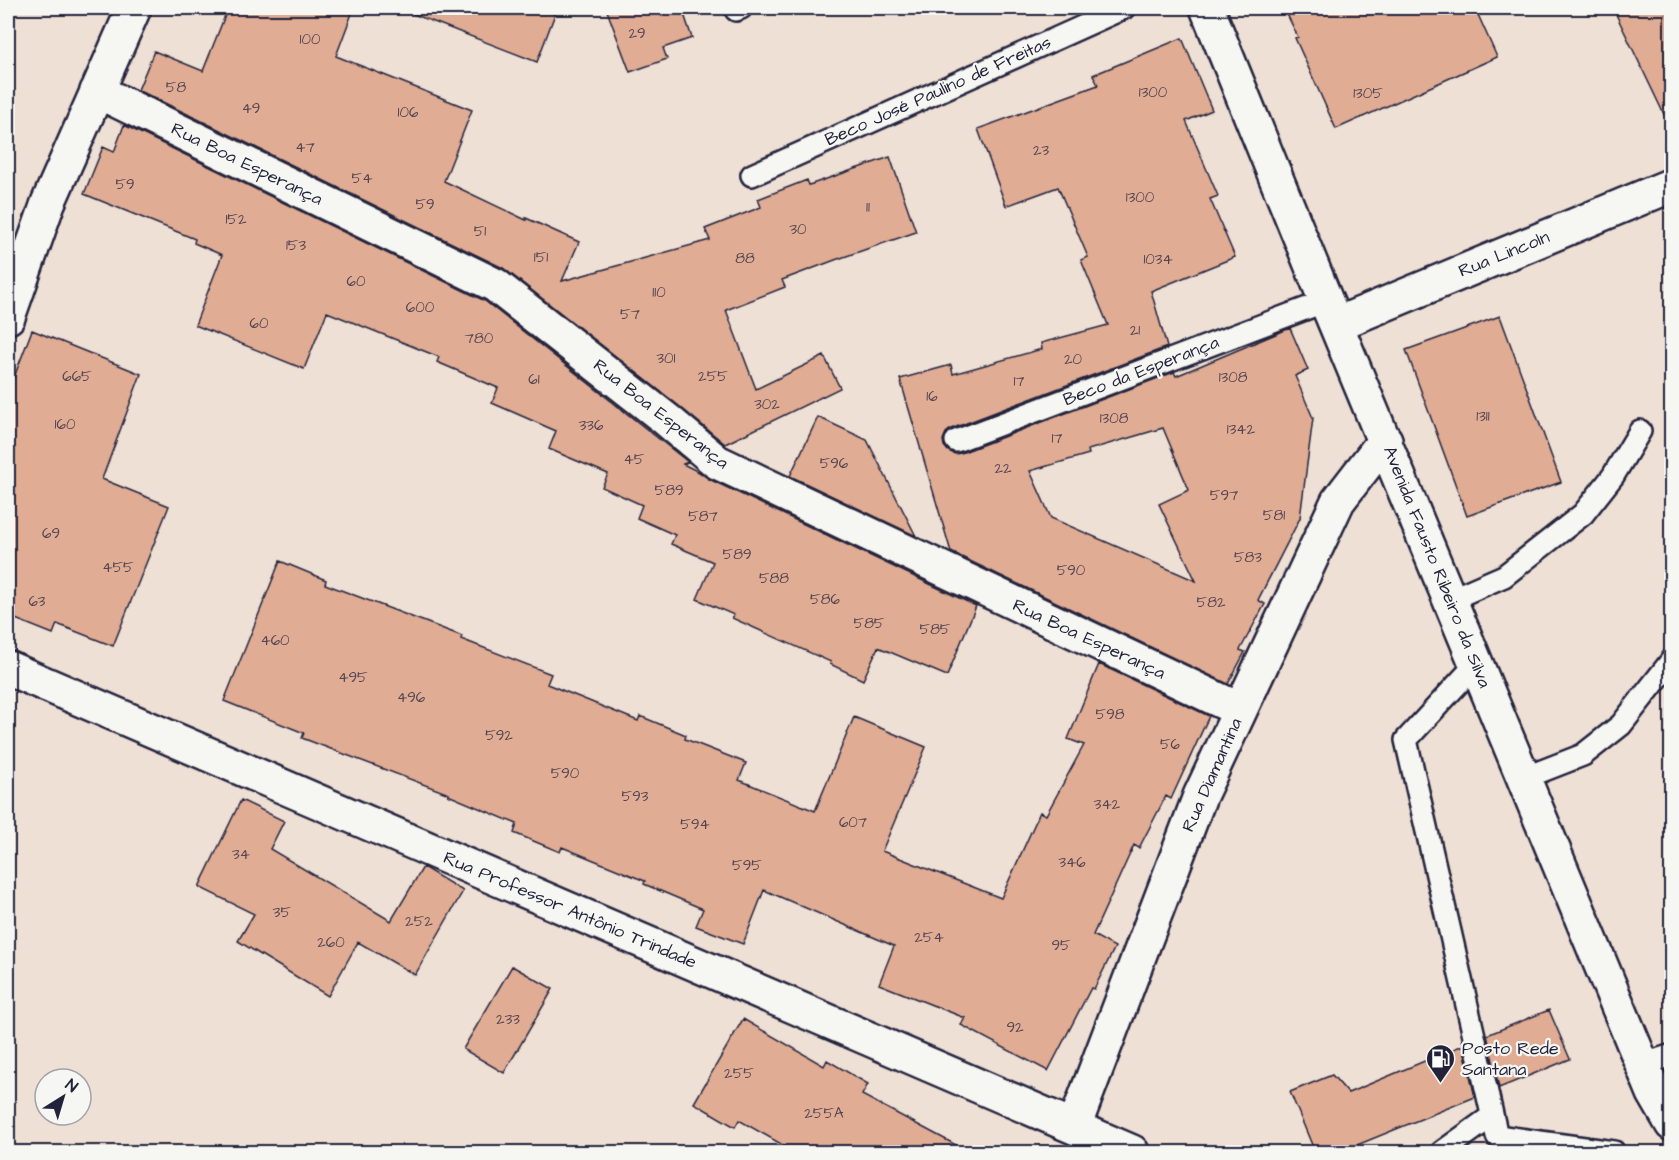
<svg xmlns="http://www.w3.org/2000/svg" width="1679" height="1160" viewBox="0 0 1679 1160" font-family="'Architects Daughter',sans-serif">
<style>
.building{fill:#e0ac94;stroke:#22223b;stroke-width:1.5;fill-rule:evenodd}
.lines{fill:none;stroke-linecap:round;stroke-linejoin:round}
.service-casing{stroke:#22223b;stroke-width:26}
.minor-casing{stroke:#22223b;stroke-width:38}
.primary-casing{stroke:#22223b;stroke-width:38}
.service{stroke:#f6f6f2;stroke-width:21}
.minor{stroke:#f6f6f2;stroke-width:33}
.primary{stroke:#f6f6f2;stroke-width:33}
.labels{text-anchor:middle;dominant-baseline:central;stroke-width:4.5;stroke-linejoin:round;paint-order:stroke}
.number-label{font-size:15px;fill:#524451}
.street-label{font-size:18px;fill:#22223b;stroke:#f6f6f2}
.poi-label{font-size:18px;fill:#22223b;stroke:#f6f6f2;text-anchor:start}
</style>
<rect width="100%" height="100%" fill="#efe0d6"/>
<filter id="ink" filterUnits="userSpaceOnUse"><feTurbulence type="fractalNoise" baseFrequency=".0167" numOctaves="2"/><feDisplacementMap in="SourceGraphic" scale="12" xChannelSelector="R" yChannelSelector="G"/><feConvolveMatrix kernelMatrix="1 2 1 2 8 2 1 2 1" color-interpolation-filters="sRGB"/></filter>
<g filter="url(#ink)">
<!-- building -->
<path class="building" d="M228 8H354L336 56 472 110 444 181 526 220V218L579 242 562 281 710 240 705 229 761 207 758 199 807 180 809 185 890 157 916 232 835 260 782 280 785 287 726 310 756 389 824 356 840 388 725 444 679 406 503 268 138 90 154 51 203 71Z
M404 8H537L555 14 537 62 403 10Z
M606 8H682L692 38 663 48 667 59 630 72Z
M1284 8H1475L1497 57 1336 129 1295 38 1298 37Z
M1613 8H1671V129Z
M1182 38 1212 110 1186 121 1218 196 1210 199 1235 257 1151 291 1167 347 951 429 946 433 943 440 944 446 948 451 955 454 961 453 1174 372 1176 376 1290 328 1308 370 1295 376 1313 418 1300 518 1258 600 1265 604 1240 650 1245 652 1228 684 951 552 900 379 951 365 953 374 1042 349 1041 343 1108 325 1081 260 1088 257 1058 187 1006 206 978 129 1098 85 1093 75ZM1163 428 1189 490 1159 504 1196 581 1051 518 1030 471 1089 454 1088 450Z
M124 125 485 301 688 462 683 464 699 472 709 479 976 606 947 676 878 647 863 680 830 664 831 662 732 618 734 615 697 599 713 562 671 544 675 535 637 518 642 505 602 487 608 474 549 449 556 431 492 403 498 388 437 362 439 357 327 312 304 369 195 325 222 255 194 243 195 239 84 194 103 147 114 152Z
M1500 316 1561 482 1467 516 1406 350Z
M32 330 141 374 102 479 169 506 113 646 57 624 53 634 8 616V393Z
M818 417 867 440 916 536 790 476Z
M280 561 326 580 325 584 462 636 461 639 551 674 547 684 638 721 640 716 686 735 685 739 746 763 739 780 815 811 854 717 926 747 882 851 1001 898 1040 812 1046 815 1084 745 1068 739 1099 664 1209 716 1171 799 1166 796 1139 848 1134 845 1093 935 1115 947 1094 989 1091 988 1048 1071 961 1025 965 1018 879 984 894 946 764 890 743 944 696 926 703 909 644 884 645 881 562 847 560 852 514 833 517 824 448 795 449 794 302 738 304 733 224 701Z
M241 800 284 821 270 849 391 921 423 867 463 891 415 975 358 942 328 996 238 941 254 914 199 887Z
M512 966 553 989 504 1073 463 1049Z
M1549 1010 1570 1059 1499 1088 1487 1035Z
M743 1019 824 1066 827 1060 868 1084 862 1095 969 1152H795L739 1120 735 1127 694 1103Z
M1463 1045 1475 1097 1340 1152H1315L1290 1092 1332 1075 1348 1093Z"/>
<g class="lines">
<defs>
<path id="service" d="M736 10 741 8
M752 175 1124 8
M956 441 1326 301
M1451 599 1504 576 1583 514 1613 476 1640 431
M1477 663 1406 740 1497 1136 1614 1152
M1524 778 1583 755 1621 725 1672 660
M1642 1065 1672 1055
M1442 1152 1492 1116"/>
<path id="minor" d="M97 91 495 285 667 420 717 462 1240 710
M8 317 48 203 134 8
M1337 324 1672 185
M8 668 1132 1152
M1074 1127 1200 796 1338 501 1385 440"/>
<path id="primary" d="M1207 8 1326 301 1654 1093 1672 1124"/>
</defs>
<!-- service casing -->
<use href="#service" class="service-casing"/>
<!-- minor casing -->
<use href="#minor" class="minor-casing"/>
<!-- primary casing -->
<use href="#primary" class="primary-casing"/>
<!-- service -->
<use href="#service" class="service"/>
<!-- minor -->
<use href="#minor" class="minor"/>
<!-- primary -->
<use href="#primary" class="primary"/>
</g>
</g>
<!-- icons -->
<defs>
<symbol id="fuel-pin" viewBox="-11 -11 22 30"><path d="M0 17L-7.5 6A9.5 9.5 0 1 1 7.5 6Z" fill="#22223b" stroke="#f6f6f2"/><path d="M-5.5-6h7V0h2V4h1.3V-2.5L3-4.5l.8-.8L6-3V5H2.5V1h-1V6h-7ZM-4.2-4.7v3.2H.2V-4.7Z" fill="#fff"/></symbol>
</defs>
<g fill-rule="evenodd">
<use href="#fuel-pin" x="1424" y="1042" width="33" height="45"/>
</g>
<g class="labels">
<!-- number labels -->
<g class="number-label">
<text x="637" y="33">29</text>
<text x="310" y="39">100</text>
<text x="176" y="87">58</text>
<text x="1153" y="92">1300</text>
<text x="1368" y="93">1305</text>
<text x="251" y="108">49</text>
<text x="408" y="112">106</text>
<text x="305" y="147">47</text>
<text x="1041" y="150">23</text>
<text x="362" y="178">54</text>
<text x="125" y="184">59</text>
<text x="1140" y="197">1300</text>
<text x="425" y="204">59</text>
<text x="868" y="207">11</text>
<text x="236" y="219">152</text>
<text x="798" y="229">30</text>
<text x="480" y="231">51</text>
<text x="296" y="245">153</text>
<text x="541" y="257">151</text>
<text x="745" y="258">88</text>
<text x="1158" y="259">1034</text>
<text x="356" y="281">60</text>
<text x="659" y="292">110</text>
<text x="420" y="307">600</text>
<text x="630" y="314">57</text>
<text x="259" y="323">60</text>
<text x="1135" y="330">21</text>
<text x="479" y="338">780</text>
<text x="666" y="358">301</text>
<text x="1073" y="359">20</text>
<text x="77" y="376">665</text>
<text x="713" y="376">255</text>
<text x="1233" y="377">1308</text>
<text x="534" y="379">61</text>
<text x="1019" y="381">17</text>
<text x="932" y="396">16</text>
<text x="767" y="404">302</text>
<text x="1483" y="416">1311</text>
<text x="1114" y="418">1308</text>
<text x="65" y="424">160</text>
<text x="591" y="425">336</text>
<text x="1241" y="429">1342</text>
<text x="1057" y="438">17</text>
<text x="634" y="459">45</text>
<text x="834" y="463">596</text>
<text x="1003" y="468">22</text>
<text x="669" y="490">589</text>
<text x="1224" y="495">597</text>
<text x="1274" y="515">581</text>
<text x="703" y="516">587</text>
<text x="51" y="533">69</text>
<text x="737" y="554">589</text>
<text x="1248" y="557">583</text>
<text x="118" y="567">455</text>
<text x="1071" y="570">590</text>
<text x="774" y="578">588</text>
<text x="825" y="599">586</text>
<text x="37" y="601">63</text>
<text x="1211" y="602">582</text>
<text x="869" y="623">585</text>
<text x="935" y="629">585</text>
<text x="275" y="640">460</text>
<text x="353" y="677">495</text>
<text x="411" y="697">496</text>
<text x="1110" y="714">598</text>
<text x="499" y="735">592</text>
<text x="1170" y="744">56</text>
<text x="565" y="773">590</text>
<text x="635" y="796">593</text>
<text x="1107" y="804">342</text>
<text x="853" y="822">607</text>
<text x="695" y="824">594</text>
<text x="241" y="854">34</text>
<text x="1072" y="862">346</text>
<text x="747" y="865">595</text>
<text x="282" y="912">35</text>
<text x="419" y="921">252</text>
<text x="929" y="937">254</text>
<text x="331" y="942">260</text>
<text x="1061" y="945">95</text>
<text x="508" y="1019">233</text>
<text x="1015" y="1027">92</text>
<text x="739" y="1073">255</text>
<text x="824" y="1113">255A</text>
</g>
<!-- street labels -->
<g class="street-label">
<text transform="translate(938 91) rotate(-24)">Beco José Paulino de Freitas</text>
<text transform="translate(247 164) rotate(26)">Rua Boa Esperança</text>
<text transform="translate(1504 254) rotate(-22)">Rua Lincoln</text>
<text transform="translate(1141 371) rotate(-21)">Beco da Esperança</text>
<text transform="translate(661 414) rotate(38)">Rua Boa Esperança</text>
<text transform="translate(1437 567) rotate(68)">Avenida Fausto Ribeiro da Silva</text>
<text transform="translate(1089 639) rotate(25)">Rua Boa Esperança</text>
<text transform="translate(1212 775) rotate(-66)">Rua Diamantina</text>
<text transform="translate(570 910) rotate(23)">Rua Professor Antônio Trindade</text>
</g>
<!-- poi labels -->
<g class="poi-label">
<text x="1462" y="1048">Posto Rede<tspan x="1462" dy="21">Santana</tspan></text>
</g>
</g>
<!-- margin -->
<rect width="1679" height="1160" fill="none" stroke="#f6f6f2" stroke-width="30"/>
<rect x="15" y="15" width="1649" height="1130" fill="none" stroke="#22223b" stroke-width="2" filter="url(#ink)"/>
<!-- north arrow -->
<g transform="translate(63 1097) rotate(37)"><circle r="28" fill="#f6f6f2" stroke="#a1a1a9" stroke-width="1.5"/>
<path d="M0-4.5L10 22L0 15L-10 22Z" fill="#22223b"/>
<text y="-9" font-size="16" font-weight="bold" text-anchor="middle" fill="#22223b">N</text>
</g>
</svg>
